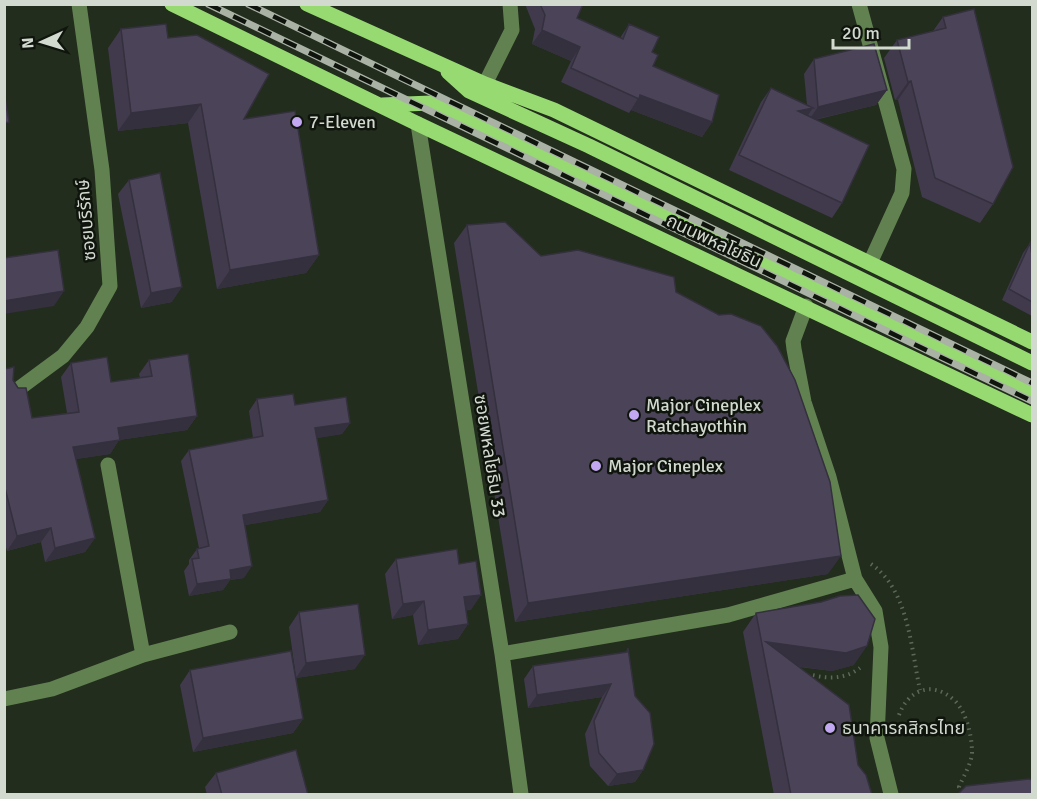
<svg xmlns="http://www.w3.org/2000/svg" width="1037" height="799" viewBox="0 0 1037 799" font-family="Signika,'Noto Sans Thai',sans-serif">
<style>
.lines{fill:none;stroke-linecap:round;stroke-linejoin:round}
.path{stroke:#5e685a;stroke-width:4;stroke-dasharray:1.5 4.5;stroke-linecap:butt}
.minor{stroke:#618250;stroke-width:15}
.major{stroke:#96da71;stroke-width:15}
.rail-casing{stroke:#aab2a6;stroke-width:7}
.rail{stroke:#0f140d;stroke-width:4.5;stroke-dasharray:14;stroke-linecap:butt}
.wall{fill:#403a4c}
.shaded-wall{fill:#34303e}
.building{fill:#4b4458;stroke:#34303e;stroke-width:1.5}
.poi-dot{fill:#c2a7f2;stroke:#0f140d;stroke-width:2}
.labels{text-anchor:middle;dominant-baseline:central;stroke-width:5;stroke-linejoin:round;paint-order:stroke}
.poi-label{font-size:18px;fill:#d2d9ce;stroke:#0f140d;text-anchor:start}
.street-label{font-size:18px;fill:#d2d9ce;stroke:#0f140d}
</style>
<rect width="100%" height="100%" fill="#222d1d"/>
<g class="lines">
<!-- path -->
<path class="path" d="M871 564C909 590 911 649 920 690
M808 678 812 675C829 679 845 679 860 668
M899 715C908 690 932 680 954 700 966 711 972 735 972 752 972 763 963 777 959 787L965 792"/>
<!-- minor -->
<path class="minor" d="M859 4 904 169 902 193 870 263
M485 84 512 30 510 4
M418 124 502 654 521 794
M806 306 793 341 794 349 804 402 829 477 855 579 875 611 881 647 877 738 891 794
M13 393 63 356 87 327 110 286 102 170 79 4
M108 465 143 655
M502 654 728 615 855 579
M4 699 52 689 143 655 230 632"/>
<!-- major -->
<path class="major" d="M172 4 418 124 1032 415
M307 4 485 84 554 110 1032 342
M448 72 469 91 589 146 1032 363
M382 105 431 103 1032 393"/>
<defs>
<path id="rail" d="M208 4 1032 401
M248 4 1032 383"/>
</defs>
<!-- rail casing -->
<use href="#rail" class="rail-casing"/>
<!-- rail -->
<use href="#rail" class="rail"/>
</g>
<!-- wall -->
<path class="wall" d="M525 4H583L577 18 620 38 629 24 652 52 653 66 712 122 702 137 631 110 629 113 561 82 571 61 532 44 535 29Z
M943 17 993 204 980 223 922 197 898 100H895L884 58 897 40 933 31Z
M121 29 168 38 244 119 319 255 306 273 217 289 188 123 118 131 108 48Z
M814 59 887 90 876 105 815 120 842 203 832 218 729 170 761 102 771 88 807 105 804 74Z
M129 180 172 302 141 308 118 194Z
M467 225 541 256 676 292 828 574 515 622 454 243Z
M1030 243 1032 255V316L1002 300 1023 253Z
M149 360 197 416 187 430 119 440 110 454 76 459 95 538 85 552 45 562 41 542 7 551 4 539V367L13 380 32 418 67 413 61 377 71 363 111 382 140 378 139 374Z
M257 399 295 405 350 423 342 434 316 438 328 500 320 512 245 525 244 578 230 580 223 590 189 596 184 571 189 564V560L197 549 199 548 181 461 189 450 253 438 249 411Z
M396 559 459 564 471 610H466L468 624 458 639 418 645 413 615 392 619 385 574Z
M299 612 355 669 296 678 289 627Z
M756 613 854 665 832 671 799 667 858 765 872 795H774L743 632Z
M628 648 643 770 635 782 608 786 590 766 585 734 602 697 528 708 524 679 533 666 626 652Z
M190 670 303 719 293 733 193 752 180 685Z
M216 773 308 795H207L205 787Z"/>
<!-- shaded-wall -->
<path class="shaded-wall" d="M542 30 580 47 571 61 532 44Z
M911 81 898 100H895L908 82Z
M887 90 876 105 808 121 818 107Z
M640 95 712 122 702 137 631 110Z
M201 104 188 123 118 131 131 113Z
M813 108 803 122 798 111Z
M319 255 306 273 217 289 230 270Z
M182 287 172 302 141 308 151 293Z
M64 291 54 306 4 314V301Z
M197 416 187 430 119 440 110 454 63 461 73 447 118 428Z
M350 423 342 434 306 440 315 428Z
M328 500 320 512 235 527 243 515Z
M51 528 41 542 7 551 17 536Z
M95 538 85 552 45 562 55 548Z
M841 556 828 574 515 622 528 603Z
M252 566 244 578 230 580 223 590 189 596 197 584 230 570Z
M481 595 471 610 454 612 464 597Z
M424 601 413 615 392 619 403 604Z
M468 624 458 639 418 645 428 630Z
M766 642 867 646 854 665 832 671 766 662Z
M365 655 355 669 296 678 306 663Z
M611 684 602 697 528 708 537 695Z
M303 719 293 733 193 752 203 738Z
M643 770 635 782 608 786 617 774Z"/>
<!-- building -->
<path class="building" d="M540 4H583L577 18 623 39 629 24 659 37 652 52 658 55 653 66 719 95 712 122 640 95 639 99 571 68 580 47 542 30 545 15Z
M974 9 1013 167 993 204 935 178 911 81 908 82 897 40 946 28 943 17Z
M166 24 168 38 197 35 269 74 244 119 295 111 319 255 230 270 201 104 131 113 121 29Z
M874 44 887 90 818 107 814 59Z
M771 88 813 108 798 111 869 145 842 203 739 155Z
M4 93 9 122 4 123Z
M160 173 182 287 151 293 129 180Z
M505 222 541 256 578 250 674 277 676 292 719 315 731 314 761 326 777 346 795 380 830 482 841 556 528 603 467 225Z
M1030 243 1032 255V302L1009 289Z
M58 250 64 291 4 301V258Z
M188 354 197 416 118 428 120 440 73 447 95 538 55 548 51 528 17 536 4 484V367L5 369 14 367 13 380 18 388H26L32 418 79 412 71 363 107 357 111 382 152 376 149 360Z
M293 394 295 405 346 397 350 423 315 428 328 500 243 515 252 566 230 570 231 579 197 584 192 559 199 558 197 549 209 546 189 450 263 436 257 399Z
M457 549 459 564 476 561 481 595 464 597 468 624 428 630 424 601 403 604 396 559Z
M858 595 875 619 867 646 846 653 766 642 849 705 858 765 866 775 872 795H791L756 613 821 602 840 596Z
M358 604 365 655 306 663 299 612Z
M628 648 635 696 650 713 654 744 643 770 617 774 599 753 594 721 611 684 537 695 533 666 627 652Z
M291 651 303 719 203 738 190 670Z
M296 750 308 795H222L216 773Z
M1029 779 1032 780V795H957L966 786Z"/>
<!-- markers -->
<g class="poi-dot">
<circle cx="297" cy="122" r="6"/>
<circle cx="634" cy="415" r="6"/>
<circle cx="596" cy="466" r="6"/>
<circle cx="830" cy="728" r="6"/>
</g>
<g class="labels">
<!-- poi labels -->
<g class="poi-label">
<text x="309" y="122">7-Eleven</text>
<text x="646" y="405">Major Cineplex<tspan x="646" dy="21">Ratchayothin</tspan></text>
<text x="608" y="466">Major Cineplex</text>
<text x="842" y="728">ธนาคารกสิกรไทย</text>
</g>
<!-- street labels -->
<g class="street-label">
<text transform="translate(86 220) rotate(-95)">ซอยบริรักษ์</text>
<text transform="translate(714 241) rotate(25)">ถนนพหลโยธิน</text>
<text transform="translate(490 456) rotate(81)">ซอยพหลโยธิน 33</text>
</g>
</g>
<!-- border -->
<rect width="1037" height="799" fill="none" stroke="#d2d9ce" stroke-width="12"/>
<!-- north arrow -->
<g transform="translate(42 42) rotate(266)" stroke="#0f140d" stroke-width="4.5" paint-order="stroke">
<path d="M0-4.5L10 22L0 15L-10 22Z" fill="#d2d9ce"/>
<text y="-9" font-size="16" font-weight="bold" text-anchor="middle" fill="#d2d9ce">N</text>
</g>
<!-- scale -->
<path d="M833 39v9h76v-9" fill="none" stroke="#d2d9ce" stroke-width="3"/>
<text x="842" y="39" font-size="18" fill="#d2d9ce" stroke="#0f140d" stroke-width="4.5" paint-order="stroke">20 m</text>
</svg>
